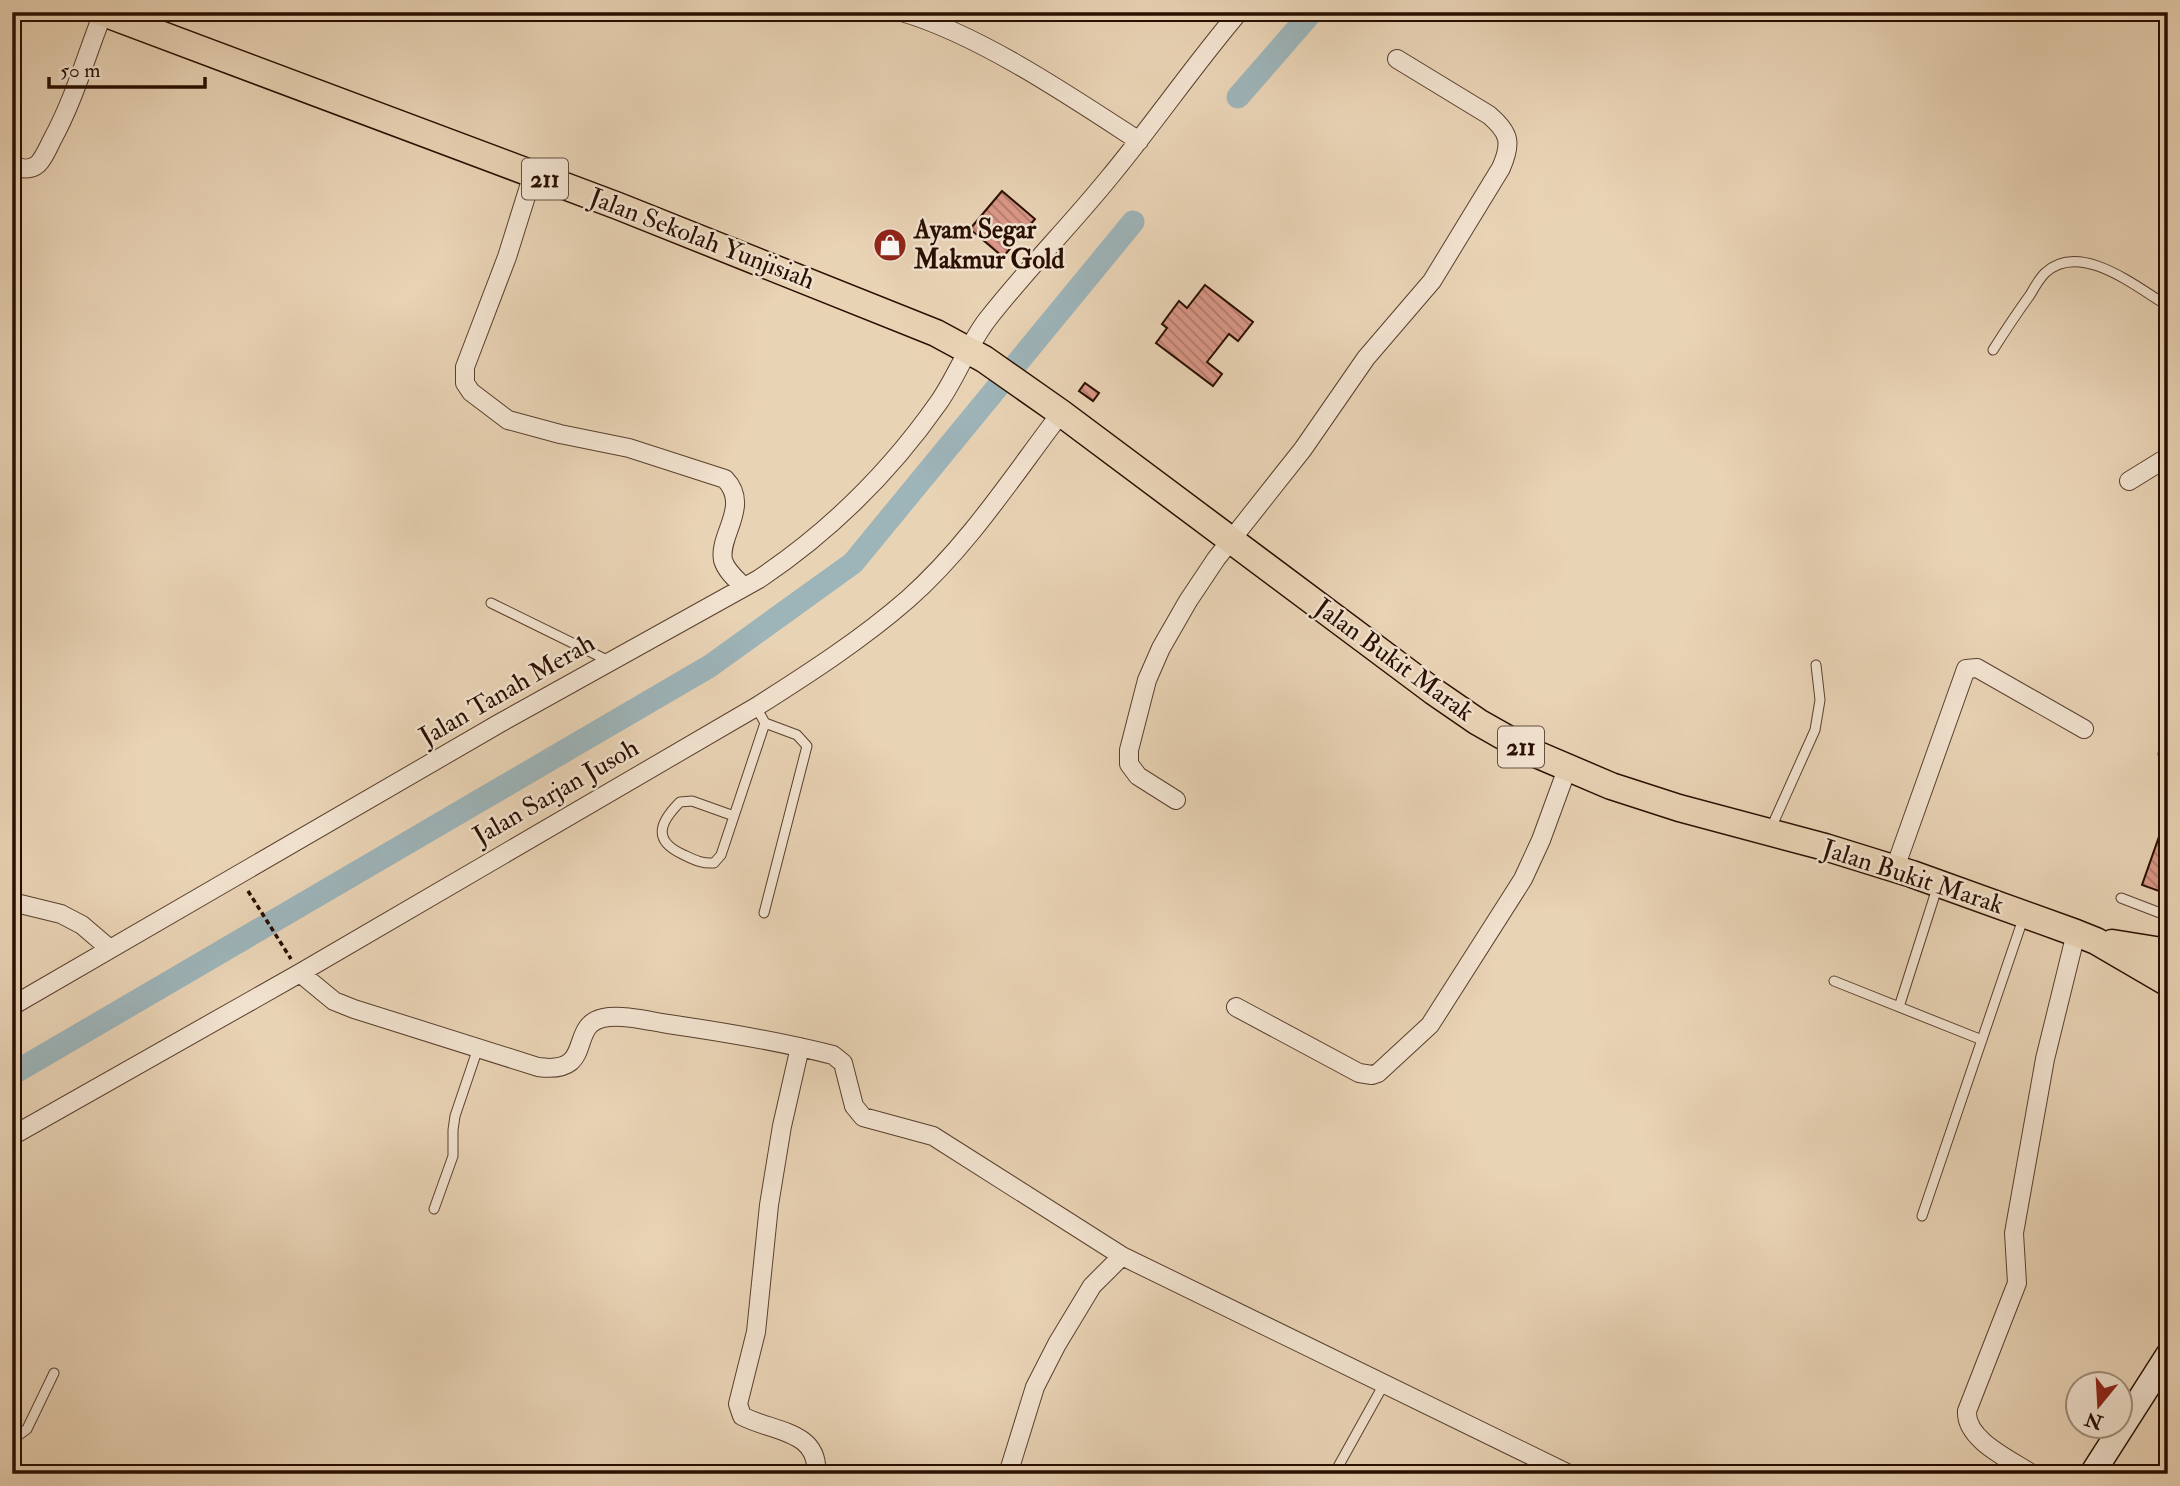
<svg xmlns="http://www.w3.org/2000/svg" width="2180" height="1486" viewBox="0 0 2180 1486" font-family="'IM FELL Double Pica',serif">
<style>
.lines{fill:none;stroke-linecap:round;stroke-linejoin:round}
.canal{stroke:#9db4b9;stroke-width:23}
.building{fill:url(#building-back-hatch);stroke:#290e00;stroke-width:2}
.lane-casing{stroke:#593f2d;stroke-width:11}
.street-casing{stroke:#593f2d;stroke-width:20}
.secondary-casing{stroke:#290e00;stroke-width:27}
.primary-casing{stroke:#290e00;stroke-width:29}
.path{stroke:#290e00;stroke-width:3.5;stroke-dasharray:5 3.5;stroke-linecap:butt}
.lane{stroke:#f1e2cf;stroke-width:9}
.street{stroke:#f1e2cf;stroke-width:18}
.secondary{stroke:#f1e2cf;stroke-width:24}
.primary{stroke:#e9d3b5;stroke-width:26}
.labels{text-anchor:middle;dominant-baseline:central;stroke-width:5;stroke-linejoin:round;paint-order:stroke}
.shield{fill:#f1e2cf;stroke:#654e3e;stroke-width:2}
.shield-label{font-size:24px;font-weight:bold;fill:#290e00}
.poi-label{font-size:26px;font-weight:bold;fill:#290e00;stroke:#f1e2cf;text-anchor:start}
.street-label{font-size:26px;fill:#290e00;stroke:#f1e2cf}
</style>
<defs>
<pattern id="building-back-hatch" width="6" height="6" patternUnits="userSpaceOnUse" patternTransform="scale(1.75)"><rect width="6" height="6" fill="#da9787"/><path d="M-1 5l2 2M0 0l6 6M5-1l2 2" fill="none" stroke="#b17a6c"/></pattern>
</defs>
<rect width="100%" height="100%" fill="#e9d3b5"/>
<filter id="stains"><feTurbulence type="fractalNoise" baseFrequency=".00286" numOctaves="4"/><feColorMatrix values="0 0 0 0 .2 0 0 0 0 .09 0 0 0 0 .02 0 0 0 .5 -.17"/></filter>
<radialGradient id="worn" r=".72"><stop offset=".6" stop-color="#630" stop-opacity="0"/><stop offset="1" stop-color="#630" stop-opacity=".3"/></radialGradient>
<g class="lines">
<!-- canal -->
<path class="canal" d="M1238 97 1312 12
M12 1074 710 666 853 563 1133 222"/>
</g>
<!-- building -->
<path class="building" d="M1002 191 1035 219 1003 257 970 229Z
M1205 285 1253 322 1238 341 1229 334 1207 362 1222 374 1213 386 1156 343 1167 328 1162 324 1179 301 1187 308Z
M1085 383 1099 393 1093 401 1079 391Z
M2167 814H2168V904L2161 902 2165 893 2142 885Z"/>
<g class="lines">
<defs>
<path id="lane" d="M1993 350C2005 331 2017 313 2030 295 2034 288 2039 279 2045 273 2080 240 2136 287 2168 306
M491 603 609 661
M756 707 765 723 797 735 807 746 764 913
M2163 754 2168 755
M734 816 692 801 680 802C660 822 652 840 682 854 693 859 701 864 714 863L721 855 765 723
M1771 828 1815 730 1820 700 1816 665
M2121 898 2168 916
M1834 981 1982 1040
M1899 1007 1938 885
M434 1209 453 1156V1130L455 1116 478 1048
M1922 1216 2024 916
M12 1440 27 1429 54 1373
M1197 1474 1210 1471 1225 1474
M1334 1474 1384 1384"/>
<path id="street" d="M740 12H753
M902 12C980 35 1070 96 1139 141
M149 30 154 12
M12 165C21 169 30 171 38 164 44 158 48 148 52 140 74 100 86 56 103 13
M533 174 507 257 465 367V383L471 392 508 420 560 434 629 448 725 479C751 506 718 535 723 560 726 571 737 580 744 587
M2129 481 2168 457
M1176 800 1138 776 1129 764V750L1147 680 1161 648 1188 601 1216 559 1303 449 1366 358 1432 281 1501 168C1512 143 1510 133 1489 115L1397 59
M1895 868 1966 669 1977 668 2084 729
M12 902 61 914 82 925 110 949
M300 973 334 1001 354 1009 538 1067C596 1075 567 1026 603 1018 622 1014 649 1021 668 1024 724 1032 778 1041 833 1055L843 1063 854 1106 863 1117 933 1136 1122 1256 1569 1474
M12 1006 500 723 759 579C829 532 890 472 939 402 957 376 968 345 987 320 1025 271 1069 227 1108 179 1153 125 1193 66 1239 12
M1236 1007 1359 1073 1372 1075 1378 1073 1430 1025 1523 879 1541 840 1567 769
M800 1047 782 1126 769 1205 756 1332 738 1404 742 1416C772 1432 820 1430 816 1474
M12 1136 300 973 756 707C808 674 861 640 908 599 968 546 1013 476 1061 413
M1008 1474 1035 1387 1057 1344 1092 1286 1122 1256
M2032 1474C2011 1460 1965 1440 1967 1411L2017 1283 2014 1233 2045 1059 2076 933"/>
<path id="secondary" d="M2092 1474 2168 1355"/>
<path id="primary" d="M101 12 618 206 936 333 984 359 1061 413 1433 691 1478 722 1529 751 1611 786 1679 808 1825 847 1912 874 2076 933 2096 941 2168 983
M2112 943 2168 952"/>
</defs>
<!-- lane casing -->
<use href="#lane" class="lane-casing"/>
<!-- street casing -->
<use href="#street" class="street-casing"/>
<!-- secondary casing -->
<use href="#secondary" class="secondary-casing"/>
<!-- primary casing -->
<use href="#primary" class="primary-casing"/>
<!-- path -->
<path class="path" d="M248 891 291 959"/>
<!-- lane -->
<use href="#lane" class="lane"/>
<!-- street -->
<use href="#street" class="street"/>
<!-- secondary -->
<use href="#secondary" class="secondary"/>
<!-- primary -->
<use href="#primary" class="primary"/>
</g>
<!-- icons -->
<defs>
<symbol id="shop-disc" viewBox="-11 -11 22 22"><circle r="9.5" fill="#8f2418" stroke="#f1e2cf"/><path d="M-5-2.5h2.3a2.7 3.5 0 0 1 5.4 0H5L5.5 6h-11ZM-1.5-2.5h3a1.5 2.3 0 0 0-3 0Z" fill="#fff"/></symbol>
</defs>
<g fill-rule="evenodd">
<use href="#shop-disc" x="871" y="226" width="38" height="38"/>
</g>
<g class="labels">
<!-- shield labels -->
<g class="shield">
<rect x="522" y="158.5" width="46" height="41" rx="5"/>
<rect x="1498" y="726.5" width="46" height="41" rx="5"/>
</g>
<g class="shield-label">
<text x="545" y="179">211</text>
<text x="1521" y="747">211</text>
</g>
<!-- poi labels -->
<g class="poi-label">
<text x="914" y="230">Ayam Segar<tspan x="914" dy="30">Makmur Gold</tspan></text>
</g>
<!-- street labels -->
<g class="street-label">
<text transform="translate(702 239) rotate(21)">Jalan Sekolah Yunjisiah</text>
<text transform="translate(1394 660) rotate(36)">Jalan Bukit Marak</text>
<text transform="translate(507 690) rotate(-30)">Jalan Tanah Merah</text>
<text transform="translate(556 792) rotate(-30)">Jalan Sarjan Jusoh</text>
<text transform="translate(1913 877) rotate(18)">Jalan Bukit Marak</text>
</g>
</g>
<!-- margin -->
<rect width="2180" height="1486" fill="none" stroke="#e9d3b5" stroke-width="42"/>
<rect x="14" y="14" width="2152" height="1458" fill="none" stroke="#290e00" stroke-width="3.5"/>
<rect x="21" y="21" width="2138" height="1444" fill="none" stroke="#290e00" stroke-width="2"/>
<!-- north arrow -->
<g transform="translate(2099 1405) rotate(198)"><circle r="33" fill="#f1e2cf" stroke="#a18d7c" stroke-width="2"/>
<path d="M0-5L12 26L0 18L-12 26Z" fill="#8f2418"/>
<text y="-10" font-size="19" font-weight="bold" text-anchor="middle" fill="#290e00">N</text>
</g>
<!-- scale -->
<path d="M49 77v10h156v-10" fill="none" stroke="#290e00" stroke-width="3.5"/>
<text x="60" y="77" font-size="21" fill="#290e00" stroke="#f1e2cf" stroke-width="5" paint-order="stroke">50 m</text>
<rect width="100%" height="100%" filter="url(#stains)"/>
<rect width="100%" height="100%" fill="url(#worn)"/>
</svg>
